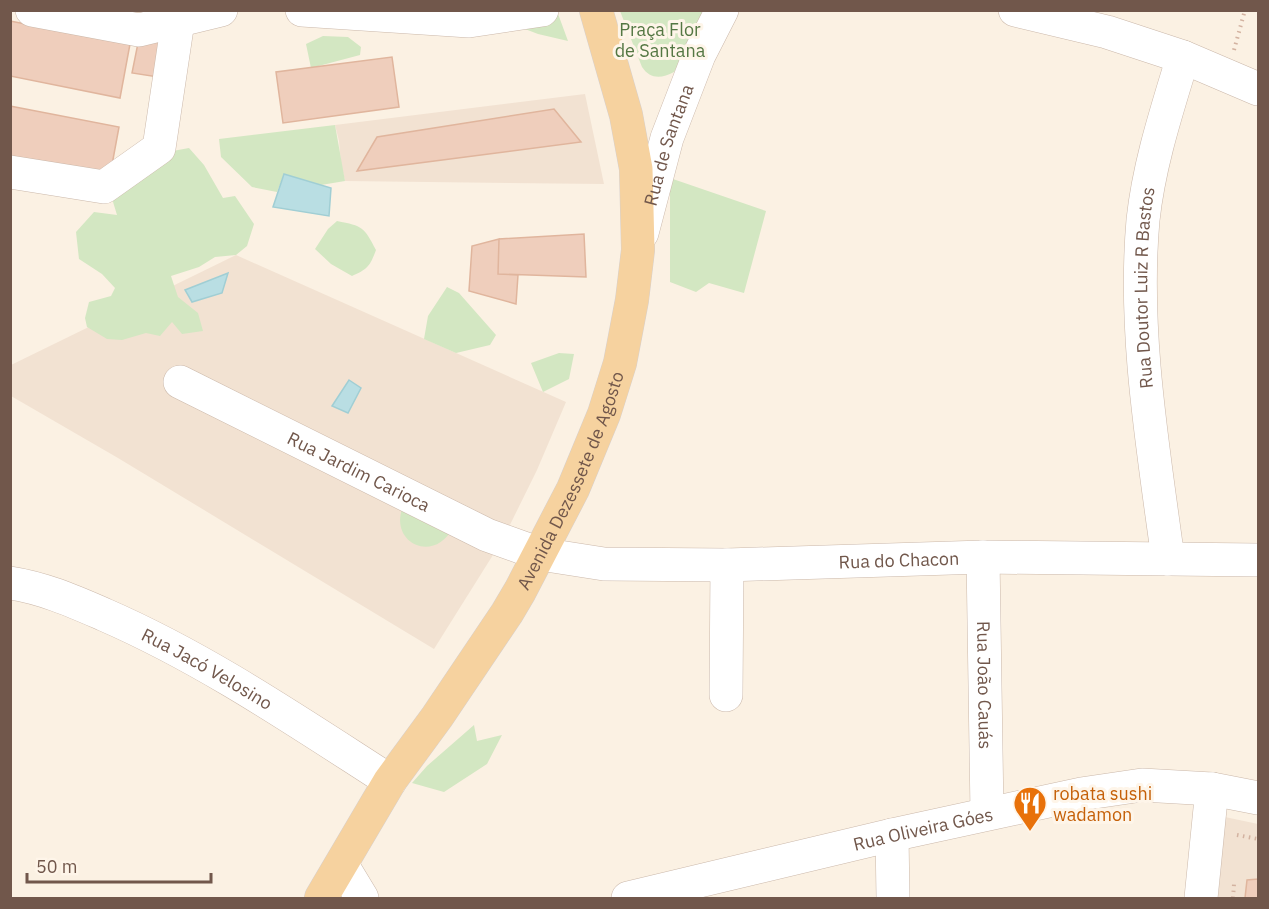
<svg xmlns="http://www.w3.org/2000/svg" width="1269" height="909" viewBox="0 0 1269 909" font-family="'IBM Plex Sans',sans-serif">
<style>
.residential{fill:#f2e2d2}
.green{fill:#d3e7c2}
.water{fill:#b9dee3;stroke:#a0ced4;stroke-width:1.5}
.building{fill:#efcebc;stroke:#e0b59d;stroke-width:1.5}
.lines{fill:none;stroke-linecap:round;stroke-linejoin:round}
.minor-casing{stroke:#cbb8aa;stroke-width:34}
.major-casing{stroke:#d7d0cd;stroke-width:34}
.path{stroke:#d3b2a0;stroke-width:4;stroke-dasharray:1.5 4.5;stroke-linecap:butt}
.minor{stroke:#fff;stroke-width:33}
.major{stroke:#f6d29f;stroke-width:33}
.labels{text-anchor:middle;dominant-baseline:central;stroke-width:6;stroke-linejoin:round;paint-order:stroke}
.park-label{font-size:18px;fill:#547743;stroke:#fef5e9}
.street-label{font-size:18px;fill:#71574b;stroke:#fef5e9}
.food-label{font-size:18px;fill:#c56008;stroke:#fef5e9;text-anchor:start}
</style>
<rect width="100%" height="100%" fill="#fbf1e3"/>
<!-- residential -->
<path class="residential" d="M585 94 604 184 345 181 341 164 339 141 335 125Z
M236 255 566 402 537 470 503 539 434 649 118 458 11 396V365Z
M1225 817 1258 824V898H1218Z"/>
<!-- green -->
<path class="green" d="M557 11 568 41 538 34 512 24Z
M620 11H708L674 72C661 79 650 79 642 67Z
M323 36 348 37 361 47 360 55 311 68 306 44Z
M335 125 345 181 321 185 284 174 277 192 252 187 221 157 219 139Z
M189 148 204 165 223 198 235 196 254 224 247 246 236 255 215 257 199 267 171 276 178 297 198 313 203 331 182 334 172 322 160 336 146 333 122 340 107 339 87 327 85 318 89 302 111 296 115 288 102 274 79 259 76 232 94 212 117 215 110 192 151 155Z
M670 178 766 211 744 293 709 283 696 292 670 282Z
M337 221C363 226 364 227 376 250 370 266 368 269 352 276L331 264 315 249 328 229Z
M447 287 459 293 496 335 490 345 456 353 424 339 428 316Z
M559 353 574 354 569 379 543 392 531 363Z
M404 504 453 527C435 565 386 543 404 504Z
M474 725 477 741 502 735 487 764 444 792 412 783 427 766Z"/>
<!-- water -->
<path class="water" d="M284 174 331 188 329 216 273 207Z
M228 273 222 293 192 302 185 290Z
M349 380 361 388 348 413 332 406Z"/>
<!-- building -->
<path class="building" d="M10 21 130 44 120 98 10 76Z
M140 33 172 39 158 77 132 73Z
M392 57 399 107 283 123 276 72Z
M10 106 119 127 109 181 10 161Z
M554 109 581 142 357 171 377 137Z
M584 234 586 277 498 274 499 239Z
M499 239 498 274 518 275 516 304 469 291 472 246Z
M1258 879V898H1245L1247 880Z"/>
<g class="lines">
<defs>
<g id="minor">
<path d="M32 10 139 30 221 10"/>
<path d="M302 10 469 21 542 10"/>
<path d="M1015 10 1107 32 1183 57 1258 89"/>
<path d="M10 172 104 187 159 148 178 21"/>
<path id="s1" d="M642 233 667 138 699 55 722 10"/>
<path id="s2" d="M180 382 487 535 540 554 604 564 727 565 983 557 1258 560"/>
<path id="s3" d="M983 557 987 813"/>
<path id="s4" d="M1168 559C1153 447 1133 332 1143 220 1149 164 1167 110 1183 57"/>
<path id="s5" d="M10 583C44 588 75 602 105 615 206 659 298 722 390 781"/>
<path d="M726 695 727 565"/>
<path d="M892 835 893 898"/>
<path d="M342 865 362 898"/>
<path id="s6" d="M628 898 892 835 1081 794 1142 785 1212 789 1258 798"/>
<path d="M1201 898 1212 789"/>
</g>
<g id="major">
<path id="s7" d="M321 898 390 781 437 717 507 613 520 591 573 489 604 414 620 363 632 300 638 250 636 169 626 115 596 10"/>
</g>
</defs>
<!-- minor casing -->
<use href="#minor" class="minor-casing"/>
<!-- major casing -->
<use href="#major" class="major-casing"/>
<!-- path -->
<path class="path" d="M1234 50 1245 10
M1237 835 1258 839
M1233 898 1234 884"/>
<!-- minor -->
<use href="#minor" class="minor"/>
<!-- major -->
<use href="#major" class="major"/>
</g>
<!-- icons -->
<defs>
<symbol id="restaurant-pin" viewBox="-11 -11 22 30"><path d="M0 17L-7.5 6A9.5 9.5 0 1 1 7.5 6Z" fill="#e8710a" stroke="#fef5e9"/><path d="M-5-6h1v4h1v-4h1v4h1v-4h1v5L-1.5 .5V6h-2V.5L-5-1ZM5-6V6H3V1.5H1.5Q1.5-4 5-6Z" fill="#fff"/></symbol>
</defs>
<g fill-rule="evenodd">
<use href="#restaurant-pin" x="1011" y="784" width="38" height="52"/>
</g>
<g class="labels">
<!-- park labels -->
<g class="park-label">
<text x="660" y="29">Praça Flor<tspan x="660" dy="21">de Santana</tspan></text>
</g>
<!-- street labels -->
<g class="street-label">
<text stroke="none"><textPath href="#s1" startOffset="92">Rua de Santana</textPath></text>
<text stroke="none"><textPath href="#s4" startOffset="273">Rua Doutor Luiz R Bastos</textPath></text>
<text stroke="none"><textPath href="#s2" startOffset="200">Rua Jardim Carioca</textPath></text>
<text stroke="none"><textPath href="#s7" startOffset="488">Avenida Dezessete de Agosto</textPath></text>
<text stroke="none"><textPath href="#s2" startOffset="759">Rua do Chacon</textPath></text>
<text stroke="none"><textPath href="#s5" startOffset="216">Rua Jacó Velosino</textPath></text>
<text stroke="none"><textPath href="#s3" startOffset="128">Rua João Cauás</textPath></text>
<text stroke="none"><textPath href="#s6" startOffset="303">Rua Oliveira Góes</textPath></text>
</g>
<!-- food labels -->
<g class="food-label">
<text x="1053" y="793">robata sushi<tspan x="1053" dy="21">wadamon</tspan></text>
</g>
</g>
<!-- border -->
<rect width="1269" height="909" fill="none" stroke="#71574b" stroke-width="24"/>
<!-- scale -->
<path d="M27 873v9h184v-9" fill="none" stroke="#71574b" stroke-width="3"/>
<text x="36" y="873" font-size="18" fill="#71574b" stroke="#fef5e9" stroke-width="4.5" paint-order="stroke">50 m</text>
</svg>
